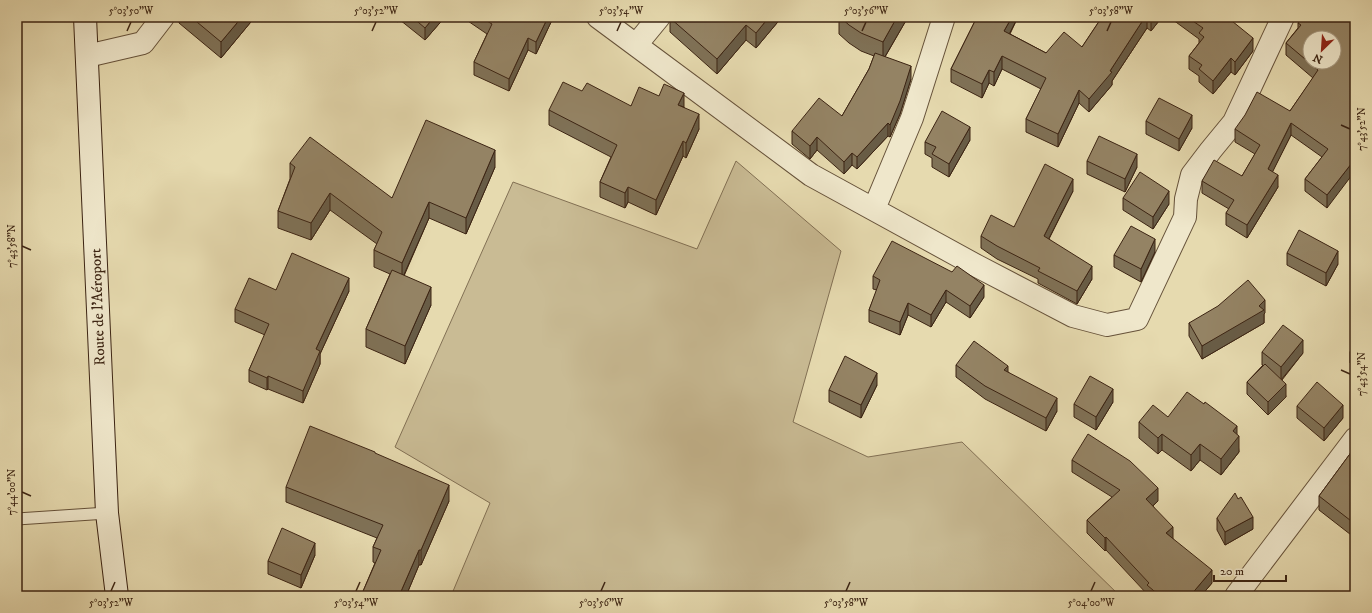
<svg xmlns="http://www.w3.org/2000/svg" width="1372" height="613" viewBox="0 0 1372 613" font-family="'IM FELL DW Pica',serif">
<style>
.green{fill:#c9bb94;stroke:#827054}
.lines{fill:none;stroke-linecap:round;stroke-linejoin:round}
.service-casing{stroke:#66523a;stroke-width:13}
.minor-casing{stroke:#66523a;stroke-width:24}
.secondary-casing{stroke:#3c2413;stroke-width:24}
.service{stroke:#efe7cb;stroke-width:11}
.minor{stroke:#efe7cb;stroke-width:22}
.secondary{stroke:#efe7cb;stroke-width:22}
.wall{fill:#7f7156;stroke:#3c2413}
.shaded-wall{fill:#685c46;stroke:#3c2413}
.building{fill:#948364;stroke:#3c2413;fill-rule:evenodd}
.ticks{fill:none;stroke:#3c2413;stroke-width:1.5}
.labels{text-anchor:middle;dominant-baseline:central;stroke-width:3;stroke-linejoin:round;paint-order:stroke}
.street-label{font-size:15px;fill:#3c2413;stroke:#efe7cb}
.neatline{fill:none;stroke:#3c2413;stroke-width:1.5}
.ticks-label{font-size:10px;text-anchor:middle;fill:#3c2413}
</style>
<rect width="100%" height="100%" fill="#e6daaf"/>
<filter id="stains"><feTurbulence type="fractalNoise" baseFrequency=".005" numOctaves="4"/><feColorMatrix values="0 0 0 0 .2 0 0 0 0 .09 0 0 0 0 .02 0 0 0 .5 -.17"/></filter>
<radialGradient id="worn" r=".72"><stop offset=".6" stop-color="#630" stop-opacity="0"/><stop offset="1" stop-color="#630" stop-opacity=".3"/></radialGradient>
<!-- green -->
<path class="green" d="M736 161 841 251 793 422 868 457 962 442 1120 596H451L490 503 395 447 513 182 697 249Z"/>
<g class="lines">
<defs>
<path id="service" d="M17 519 107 513"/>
<path id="minor" d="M598 17 811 175 977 266 1073 316 1107 325 1137 319 1185 217 1186 199 1192 175 1211 150 1234 122 1283 17
M636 45 659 17
M87 56 143 43 163 17
M874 209 912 118 944 17
M1236 596 1355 439"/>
<path id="secondary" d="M85 17 107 513 117 596"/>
</defs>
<!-- service casing -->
<use href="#service" class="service-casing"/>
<!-- minor casing -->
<use href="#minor" class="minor-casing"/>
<!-- secondary casing -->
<use href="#secondary" class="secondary-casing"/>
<!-- service -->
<use href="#service" class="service"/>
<!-- minor -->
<use href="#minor" class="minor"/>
<!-- secondary -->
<use href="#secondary" class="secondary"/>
</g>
<!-- wall -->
<path class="wall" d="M179 17H255L221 58 179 23Z
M391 17H445L425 40 400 20 398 22Z
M462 17H552V20L536 54 528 50 509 91 474 75V62L487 34Z
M670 17H782L756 48 746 40 717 74 670 32Z
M839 17H908L885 57 911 79 900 114 890 137 888 136 857 169 852 165 844 174 817 150 810 159 792 144V131L842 116 869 69 874 56 861 51 849 43 839 34Z
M977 17H1018L1010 34 1046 53 1082 47 1102 17H1162L1151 31 1147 28 1112 81V85L1089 112 1079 103 1058 147 1026 132V119L1041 89 1002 69 994 86 989 83 982 98 951 82V69Z
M1169 17H1227L1253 51 1235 75 1231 72 1213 94 1199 82V76L1189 69V56L1199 43V39Z
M1355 17 1327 208 1305 191V179L1322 157 1291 135 1272 172 1278 187 1247 238 1226 225V213L1229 209 1202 193V181L1242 176 1255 154 1235 142V129L1290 111 1313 78 1286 55V43L1298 28V23Z
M631 106 684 107 699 129 686 158 683 156 656 215 628 202 625 208 600 197V182L611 157 549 125V110Z
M1146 121 1192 128 1179 151 1146 134Z
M970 140 949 177 932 167V158L925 154V142Z
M1087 161 1137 167 1125 192 1087 174Z
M290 163 392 198 495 167 466 234 429 218 404 276 431 305 405 364 366 347V329L390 274 374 267V250L377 244 330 210 311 240 278 228V211L290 179Z
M1073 191 1049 239 1092 279 1077 304 1038 283V279L997 259 981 248V236L1014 227Z
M1123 198 1169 204 1153 229 1123 210Z
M1155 252 1141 282 1114 267V255Z
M1287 253 1338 264 1326 286 1287 265Z
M1355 260V279L1352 277V265Z
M873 276 984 297 970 318 946 302 931 327 908 315 900 335 869 322V310L877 290 873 289Z
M276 290 349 291 320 354V364L303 403 268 389 267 390 249 382V370L265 335 235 322V309Z
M1265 313 1264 314V323L1202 359 1189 336V323Z
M1355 345V367L1350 363V352Z
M1262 352 1303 353 1282 380 1286 397 1268 415 1247 394V382L1263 365H1262Z
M956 365 1008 372 1057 411 1046 431 985 399 956 377Z
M877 385 861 418 829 402V390Z
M1113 402 1096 430 1074 417V404Z
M1297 406 1343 418 1324 441 1297 418Z
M1168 417 1237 435 1239 452 1221 475 1200 460 1191 471 1162 450 1158 454 1139 438V422Z
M1355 447V538L1319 510V496Z
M375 454 449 501 421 565H419L406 596H361L375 563 373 562V547L377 538 286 502V487Z
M1072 460 1158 501 1153 506 1173 539 1212 583 1201 596H1147V594L1106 550 1105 551 1087 533V520L1112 497 1072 472Z
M1217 518 1253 529 1225 545 1217 530Z
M315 555 301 588 268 574V561Z"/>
<!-- shaded-wall -->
<path class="shaded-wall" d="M242 17H255L221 58V42Z
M398 17H400V20L398 22Z
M434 17H445L425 40V28Z
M548 17H552V20L536 54V42Z
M769 17H782L756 48V33Z
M897 17H908L883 60V42Z
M1012 17H1018L1004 44V31Z
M1145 17H1147V28L1112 81V85L1089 112V99L1110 71Z
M1151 17H1162L1151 31Z
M746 25V40L717 74V59Z
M528 38V50L509 91V79Z
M1253 38V51L1235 75V62Z
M1002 56V69L994 86V72Z
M1231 58V72L1213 94V81Z
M911 66V79L900 114 890 137V125Z
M989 70V83L982 98V84Z
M1079 90V103L1058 147V134Z
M684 93V107L678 105Z
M699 114V129L686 158V143Z
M1192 115V128L1179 151V139Z
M888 123V136L857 169V157Z
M1291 123V135L1268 181V169Z
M970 127V140L949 177V164Z
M817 137V150L810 159V146Z
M683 141V156L656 215V200Z
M495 150V167L466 234V218Z
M852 153V165L844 174V162Z
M1137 154V167L1125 192V179Z
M1355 159V171L1327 208V195Z
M1278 175V187L1247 238V225Z
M1073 179V191L1044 248V236Z
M628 187V202L625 208V193Z
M1169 191V204L1153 229V217Z
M330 193V210L311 240V223Z
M429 202V218L402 279V263Z
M1155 239V252L1141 282V269Z
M1338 251V264L1326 286V273Z
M1092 266V279L1077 304V291Z
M349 278V291L320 354V364L303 403V391L316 349Z
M984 285V297L970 318V306Z
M431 287V305L405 364V346Z
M946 290V302L931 327V315Z
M1265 300V313L1264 314V323L1202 359V346L1259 306Z
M908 303V315L900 335V322Z
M1303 340V353L1281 380V367Z
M1008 366V379L1004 370Z
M877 373V385L861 418V405Z
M268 376V389L267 390V378Z
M1286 384V397L1268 415V402Z
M1113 389V402L1096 430V417Z
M1057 398V411L1046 431V418Z
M1343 405V418L1324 441V428Z
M1237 426V438L1239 436V452L1221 475V459L1233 431Z
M1162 434V450L1158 454V438Z
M1200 444V460L1191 471V455Z
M449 485V501L421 565V550Z
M1158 488V501L1146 512V499Z
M1253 517V529L1225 545V532Z
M1173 527V539L1166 533Z
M1106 537V550L1105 551V538Z
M315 543V555L301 588V575Z
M419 550V565L406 596H399Z
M1212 570V583L1201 596H1190Z"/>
<!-- building -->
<path class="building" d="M191 17H242L221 42Z
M412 17H434L425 28Z
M480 17H548L536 42 528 38 509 79 474 62 492 24Z
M670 17H769L756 33 746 25 717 59 670 18Z
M840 17H897L883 42 861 33 849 25Z
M977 17H1012L1004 31 1046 53 1064 32 1082 47 1102 17H1145L1110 71 1112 72 1089 99 1079 90 1058 134 1026 119 1046 78 1002 56 994 72 989 70 982 84 951 69Z
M1187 17H1227L1253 38 1235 62 1231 58 1213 81 1199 69 1202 65 1189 56 1204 37 1199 33 1203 28Z
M1302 17H1355V159L1327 195 1305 179 1328 149 1291 123 1268 169 1278 175 1247 225 1226 213 1234 200 1202 181 1214 160 1242 176 1260 145 1235 129 1245 115 1257 92 1290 111 1318 70 1286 43 1301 25 1298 23ZM1310 38H1334V62H1310Z
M875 53 911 66 900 101 890 125 888 123 857 157 852 153 844 162 817 137 810 146 792 131 819 98 842 116 869 69Z
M563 82 582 91 587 83 631 106 639 87 659 96 664 84 684 93 678 105 699 114 686 143 683 141 656 200 628 187 625 193 600 182 617 145 549 110Z
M1159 98 1192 115 1179 139 1146 121Z
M942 111 970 127 949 164 932 154 936 147 925 142Z
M426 120 495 150 466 218 429 202 402 263 374 250 382 232 330 193 311 223 278 211 295 167 290 163 310 137 392 198Z
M1099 136 1137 154 1125 179 1087 161Z
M1045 164 1073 179 1044 236 1092 266 1077 291 1038 271 1040 268 997 246 981 236 991 215 1014 227Z
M1140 172 1169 191 1153 217 1123 198Z
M1131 226 1155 239 1141 269 1114 255Z
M1299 230 1338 251 1326 273 1287 253Z
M892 241 952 272 957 266 984 285 970 306 946 290 931 315 908 303 900 322 869 310 880 280 873 276Z
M292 253 349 278 316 349 320 351 303 391 268 376 267 378 249 370 269 324 235 309 249 278 276 290Z
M1355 260V266L1352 265Z
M392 270 431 287 405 346 366 329Z
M1248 280 1265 300 1259 306 1264 310 1202 346 1189 323 1218 306Z
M1283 325 1303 340 1281 367 1262 352Z
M974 341 1008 366 1004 370 1057 398 1046 418 985 386 956 365Z
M1355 345V356L1350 352Z
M845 356 877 373 861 405 829 390Z
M1265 364 1286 384 1268 402 1247 382Z
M1090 376 1113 389 1096 417 1074 404Z
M1317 382 1343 405 1324 428 1297 406Z
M1187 392 1204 404 1205 402 1237 426 1233 431 1239 436 1221 459 1200 444 1191 455 1162 434 1158 438 1139 422 1153 405 1168 417Z
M310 426 375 452V453L449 485 421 550H419L399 596H361L381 550 373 547 383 525 286 487Z
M1088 434 1130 461 1158 488 1146 499 1173 527 1166 533 1212 570 1190 596H1160L1147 585 1149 583 1106 537 1105 538 1087 520 1120 490 1072 460Z
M1355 447V524L1319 496Z
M1235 493 1238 499 1241 497 1253 517 1225 532 1217 518Z
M282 528 315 543 301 575 268 561Z"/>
<!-- ticks -->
<path class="ticks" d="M127 31 131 22M372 31 376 22M617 31 621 22M862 31 866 22M1107 31 1111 22M1341 125 1350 129M22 246 31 250M1341 370 1350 374M22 492 31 496M111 591 115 582M356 591 360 582M601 591 605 582M846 591 850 582M1091 591 1095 582"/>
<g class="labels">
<!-- street labels -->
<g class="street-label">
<text transform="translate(98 307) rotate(-92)">Route de l'Aéroport</text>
</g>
</g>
<!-- margin -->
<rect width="1372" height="613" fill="none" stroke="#e6daaf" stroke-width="44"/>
<!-- north arrow -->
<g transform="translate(1322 50) rotate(205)"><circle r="19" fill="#efe7cb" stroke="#a79981"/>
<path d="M0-3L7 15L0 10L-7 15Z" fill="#8f2418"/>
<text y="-6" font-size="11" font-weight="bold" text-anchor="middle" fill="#3c2413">N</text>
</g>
<!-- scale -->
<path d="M1214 575v6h72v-6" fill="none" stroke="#3c2413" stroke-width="2"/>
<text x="1220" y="575" font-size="12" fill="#3c2413" stroke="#efe7cb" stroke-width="3" paint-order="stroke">20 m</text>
<rect x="22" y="22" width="1328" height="569" class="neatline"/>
<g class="ticks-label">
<text x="131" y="14">5°03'50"W</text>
<text x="376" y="14">5°03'52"W</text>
<text x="621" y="14">5°03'54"W</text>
<text x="866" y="14">5°03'56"W</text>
<text x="1111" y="14">5°03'58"W</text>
<text transform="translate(1361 129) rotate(-90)" y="4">7°43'52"N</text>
<text transform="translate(11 246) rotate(-90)" y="4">7°43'58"N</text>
<text transform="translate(1361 374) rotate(-90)" y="4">7°43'54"N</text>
<text transform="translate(11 492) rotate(-90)" y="4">7°44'00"N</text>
<text x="111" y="606">5°03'52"W</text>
<text x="356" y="606">5°03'54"W</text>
<text x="601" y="606">5°03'56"W</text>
<text x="846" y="606">5°03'58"W</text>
<text x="1091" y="606">5°04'00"W</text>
</g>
<rect width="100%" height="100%" filter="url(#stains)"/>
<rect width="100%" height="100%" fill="url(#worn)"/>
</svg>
